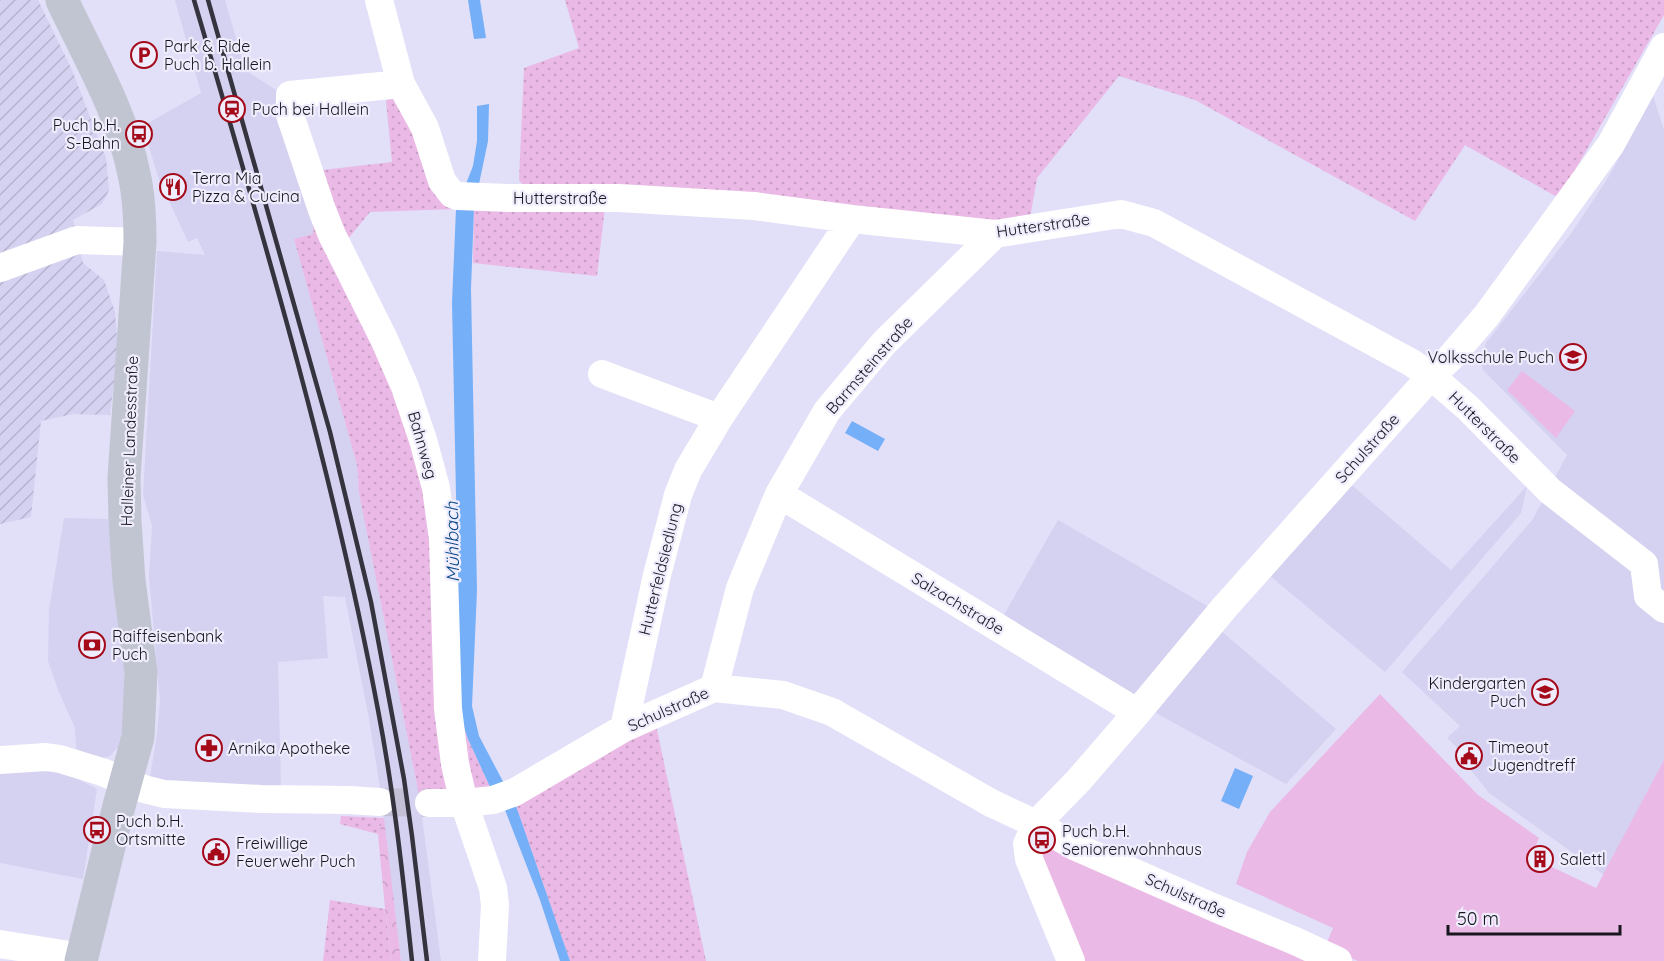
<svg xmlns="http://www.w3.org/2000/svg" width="1664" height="961" viewBox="0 0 1664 961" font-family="Quicksand,sans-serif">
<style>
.built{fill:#d5d1f1}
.industrial{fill:url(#industrial-furrows)}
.grass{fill:url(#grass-dots)}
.forest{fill:url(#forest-crowns)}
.green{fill:#eab9e6}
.water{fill:#74aff7}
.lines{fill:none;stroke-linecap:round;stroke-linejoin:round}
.minor-tunnel{stroke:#c4c1d7;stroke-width:28;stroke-dasharray:28 14;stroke-linecap:butt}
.minor{stroke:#fff;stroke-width:28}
.major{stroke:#c1c5d2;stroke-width:33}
.rail{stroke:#35343e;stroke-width:4.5}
.labels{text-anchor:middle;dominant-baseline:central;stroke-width:4.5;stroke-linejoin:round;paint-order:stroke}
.poi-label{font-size:16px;fill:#18171f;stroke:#efedfd;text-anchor:start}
.street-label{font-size:16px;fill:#18171f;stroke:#efedfd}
.water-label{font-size:18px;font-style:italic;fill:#074685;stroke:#efedfd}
</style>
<defs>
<pattern id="industrial-furrows" width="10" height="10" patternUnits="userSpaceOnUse" patternTransform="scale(1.5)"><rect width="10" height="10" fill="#d5d1f1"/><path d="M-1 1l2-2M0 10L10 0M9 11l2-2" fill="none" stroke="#b6b3ce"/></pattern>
<pattern id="grass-dots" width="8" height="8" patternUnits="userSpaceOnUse" patternTransform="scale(1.5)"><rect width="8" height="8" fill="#eab9e6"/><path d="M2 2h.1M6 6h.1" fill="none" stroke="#c89ec5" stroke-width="1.8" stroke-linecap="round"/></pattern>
<pattern id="forest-crowns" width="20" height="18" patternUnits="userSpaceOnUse" patternTransform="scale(1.5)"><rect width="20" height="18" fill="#eab9e6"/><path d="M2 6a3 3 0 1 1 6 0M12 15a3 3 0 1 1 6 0" fill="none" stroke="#c89ec5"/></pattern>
</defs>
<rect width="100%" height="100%" fill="#e2dff8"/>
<!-- built -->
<path class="built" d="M175 0H225L245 70 276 90 298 182 313 220V234L294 239 357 465 359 493 419 795 441 961H401L379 781 368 713 345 597 323 596 328 658 278 662 281 789H148L157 734 160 701 149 576 152 526 143 495 157 251 205 255 197 238 188 242 158 177 143 126 201 93Z
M1653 96 1664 130V760L1604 875 1489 793 1463 760V753L1447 738 1460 726 1402 672 1533 519 1567 455 1483 370 1480 361 1486 343 1570 235 1608 178Z
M1348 482 1451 570 1527 486 1521 513 1385 672 1268 574Z
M64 518 108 519 124 659 125 713 120 745 110 756 96 760 77 759 75 728 59 692 48 661 49 610Z
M1058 520 1209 607 1143 694 1129 696 1001 620Z
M1220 630 1336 729 1286 784 1154 712Z
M53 766 97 789 83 879 0 863V767Z"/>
<!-- industrial -->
<path class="industrial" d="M0 0H38L72 70 106 158 109 190 102 204 73 220 83 263 104 280 115 312 118 351 110 415 73 414 41 421 31 517 0 524Z"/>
<!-- grass -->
<path class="grass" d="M565 0H1664V15L1559 198 1465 145 1415 221 1195 100 1119 76 1037 178 1030 218 989 223 526 189 519 180 524 68 579 48Z
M392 97 456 209 370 212 343 245 314 171 392 162 386 101Z
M605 207 597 276 473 263 474 208Z
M313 220 420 441 452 788 419 795 359 493 357 465 294 239 313 234Z
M457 708 468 739 491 789 478 790 469 786Z
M656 725 706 961H570L516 806Z
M341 816 384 818 378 834 340 824Z
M330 900 385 909 392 961H323Z"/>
<!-- forest -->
<path class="forest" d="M384 818 401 961H392L385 908 378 834Z"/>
<!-- green -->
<path class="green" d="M1522 371 1575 411 1556 438 1507 390Z
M1380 694 1478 795 1539 838 1531 857 1596 888 1664 760V961H1358L1325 947 1333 928 1236 884 1247 852 1270 812Z
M1053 846 1321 961H1080L1040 854 1046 847Z"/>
<!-- water -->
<path class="water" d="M468 0H480L486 38 474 39Z
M489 104 488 141 474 208 471 289 477 590 472 706 479 736 516 806 570 961H560L540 900 505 810 491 789 468 739 457 708 458 591 452 303 456 209 473 166 477 141V106Z
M852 421 885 439 878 451 845 433Z
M1235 768 1253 776 1239 809 1221 801Z"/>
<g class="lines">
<!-- minor-tunnel -->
<path class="minor-tunnel" d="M380 802 429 803"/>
<!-- minor -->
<path class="minor" d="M379 0 401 84 425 128 442 181 452 194 457 196 510 198H619L754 206 852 219 995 234 1121 214 1154 223 1412 363 1431 376 1468 408 1550 491 1644 564 1648 596 1664 609
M401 84 290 95V115L322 210 332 235 384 339 405 387 423 440 436 488 443 539 448 709 455 764 464 803 493 888 495 905 492 961
M0 268 77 240 140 242
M602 374 719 418
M779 494 1125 705 1136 714
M714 688 740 588 779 494 827 411 884 343 995 234
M624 728 657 575 678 495 688 470 719 418 852 219
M0 760 46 757 60 759 102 772 144 789 164 794 261 799 349 800 380 802
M429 803H464L493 800 515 792 624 728 714 688 783 695 832 712 991 803 1036 824 1076 847 1215 908 1295 941 1338 961
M0 944 82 957
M1071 961 1029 859 1027 844 1036 824 1078 781 1136 714 1224 608 1431 376 1450 358 1487 315 1611 144 1664 47"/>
<!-- major -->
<path class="major" d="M62 0C88 56 122 112 134 174 139 196 140 219 140 242L124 478 125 521 129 581 141 672 138 737 119 806 81 961"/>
<!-- rail -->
<path class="rail" d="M194 0C263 235 333 470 378 710 394 793 403 877 412 961
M208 0 330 432 371 602 404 779 412 836 427 961"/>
</g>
<!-- icons -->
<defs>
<symbol id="parking-ring" viewBox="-11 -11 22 22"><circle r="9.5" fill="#efedfd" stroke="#a40a19" stroke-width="1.5"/><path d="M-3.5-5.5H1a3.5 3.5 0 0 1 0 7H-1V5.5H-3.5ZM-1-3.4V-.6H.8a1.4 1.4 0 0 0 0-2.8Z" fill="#a40a19"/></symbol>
<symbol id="station-ring" viewBox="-11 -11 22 22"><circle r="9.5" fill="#efedfd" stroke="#a40a19" stroke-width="1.5"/><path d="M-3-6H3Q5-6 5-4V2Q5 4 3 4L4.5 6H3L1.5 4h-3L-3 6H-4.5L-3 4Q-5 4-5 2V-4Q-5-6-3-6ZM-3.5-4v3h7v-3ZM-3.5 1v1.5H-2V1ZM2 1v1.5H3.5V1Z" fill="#a40a19"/></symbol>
<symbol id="bus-ring" viewBox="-11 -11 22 22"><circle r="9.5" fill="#efedfd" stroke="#a40a19" stroke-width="1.5"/><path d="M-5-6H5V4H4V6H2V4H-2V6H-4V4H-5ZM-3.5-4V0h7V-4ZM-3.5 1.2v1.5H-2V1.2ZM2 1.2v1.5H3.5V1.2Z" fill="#a40a19"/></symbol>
<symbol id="restaurant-ring" viewBox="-11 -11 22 22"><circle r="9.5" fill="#efedfd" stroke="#a40a19" stroke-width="1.5"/><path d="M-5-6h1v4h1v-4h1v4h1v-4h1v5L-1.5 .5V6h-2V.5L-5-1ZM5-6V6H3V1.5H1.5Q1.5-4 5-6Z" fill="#a40a19"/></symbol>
<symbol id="school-ring" viewBox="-11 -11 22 22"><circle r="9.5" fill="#efedfd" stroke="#a40a19" stroke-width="1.5"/><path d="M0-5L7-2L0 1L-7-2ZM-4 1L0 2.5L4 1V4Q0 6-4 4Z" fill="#a40a19"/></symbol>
<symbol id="bank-ring" viewBox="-11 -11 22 22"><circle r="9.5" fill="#efedfd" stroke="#a40a19" stroke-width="1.5"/><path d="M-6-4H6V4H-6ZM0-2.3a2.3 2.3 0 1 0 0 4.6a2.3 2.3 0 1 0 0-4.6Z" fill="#a40a19"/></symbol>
<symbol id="pharmacy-ring" viewBox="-11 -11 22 22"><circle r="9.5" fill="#efedfd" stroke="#a40a19" stroke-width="1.5"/><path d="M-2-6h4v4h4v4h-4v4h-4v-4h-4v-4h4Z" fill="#a40a19"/></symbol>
<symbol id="civic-ring" viewBox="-11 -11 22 22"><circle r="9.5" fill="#efedfd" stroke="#a40a19" stroke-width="1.5"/><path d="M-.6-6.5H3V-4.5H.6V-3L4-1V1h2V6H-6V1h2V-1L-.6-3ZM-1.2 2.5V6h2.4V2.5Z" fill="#a40a19"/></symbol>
<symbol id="building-ring" viewBox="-11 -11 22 22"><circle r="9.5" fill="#efedfd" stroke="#a40a19" stroke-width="1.5"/><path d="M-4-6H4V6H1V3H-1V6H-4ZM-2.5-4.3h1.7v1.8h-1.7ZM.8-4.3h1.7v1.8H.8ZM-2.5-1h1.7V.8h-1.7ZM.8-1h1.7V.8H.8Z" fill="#a40a19"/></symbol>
</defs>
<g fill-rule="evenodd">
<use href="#parking-ring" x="129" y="40" width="30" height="30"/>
<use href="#station-ring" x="217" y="94" width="30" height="30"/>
<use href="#bus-ring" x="124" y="119" width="30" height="30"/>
<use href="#restaurant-ring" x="158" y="172" width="30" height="30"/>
<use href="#school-ring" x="1558" y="342" width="30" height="30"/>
<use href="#bank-ring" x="77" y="630" width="30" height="30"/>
<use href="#school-ring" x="1530" y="677" width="30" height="30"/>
<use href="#pharmacy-ring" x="194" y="733" width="30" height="30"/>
<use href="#civic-ring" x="1454" y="741" width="30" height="30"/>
<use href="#bus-ring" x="82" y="815" width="30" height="30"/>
<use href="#bus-ring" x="1027" y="825" width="30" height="30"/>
<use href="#civic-ring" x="201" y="837" width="30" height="30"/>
<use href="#building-ring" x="1525" y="844" width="30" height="30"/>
</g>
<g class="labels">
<!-- poi labels -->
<g class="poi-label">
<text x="164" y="46">Park &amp; Ride<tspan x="164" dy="18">Puch b. Hallein</tspan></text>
<text x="252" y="109">Puch bei Hallein</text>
<text x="120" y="125" text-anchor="end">Puch b.H.<tspan x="120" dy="18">S-Bahn</tspan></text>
<text x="192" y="178">Terra Mia<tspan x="192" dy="18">Pizza &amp; Cucina</tspan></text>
<text x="1554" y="357" text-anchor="end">Volksschule Puch</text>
<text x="112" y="636">Raiffeisenbank<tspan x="112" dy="18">Puch</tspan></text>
<text x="1526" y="683" text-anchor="end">Kindergarten<tspan x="1526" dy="18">Puch</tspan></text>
<text x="1488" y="747">Timeout<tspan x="1488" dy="18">Jugendtreff</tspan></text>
<text x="228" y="748">Arnika Apotheke</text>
<text x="116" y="821">Puch b.H.<tspan x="116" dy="18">Ortsmitte</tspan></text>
<text x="1062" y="831">Puch b.H.<tspan x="1062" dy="18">Seniorenwohnhaus</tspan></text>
<text x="236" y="843">Freiwillige<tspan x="236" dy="18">Feuerwehr Puch</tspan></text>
<text x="1560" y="859">Salettl</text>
</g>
<!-- street labels -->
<g class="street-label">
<text x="560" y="198">Hutterstraße</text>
<text transform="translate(1043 225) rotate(-8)">Hutterstraße</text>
<text transform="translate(869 365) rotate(-49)">Barmsteinstraße</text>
<text transform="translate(1485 427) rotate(45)">Hutterstraße</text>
<text transform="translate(129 441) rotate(-88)">Halleiner Landesstraße</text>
<text transform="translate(423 445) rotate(74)">Bahnweg</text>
<text transform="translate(1367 448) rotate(-48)">Schulstraße</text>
<text transform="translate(660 569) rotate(-76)">Hutterfeldsiedlung</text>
<text transform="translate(958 603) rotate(31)">Salzachstraße</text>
<text transform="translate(668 709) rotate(-24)">Schulstraße</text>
<text transform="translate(1186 895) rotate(24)">Schulstraße</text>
</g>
<!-- water labels -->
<g class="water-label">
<text transform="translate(452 542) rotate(-91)">Mühlbach</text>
</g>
</g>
<!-- scale -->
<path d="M1448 925v9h172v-9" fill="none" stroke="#18171f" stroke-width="3"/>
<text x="1457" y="925" font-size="18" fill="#18171f" stroke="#efedfd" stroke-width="4.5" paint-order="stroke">50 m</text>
</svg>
